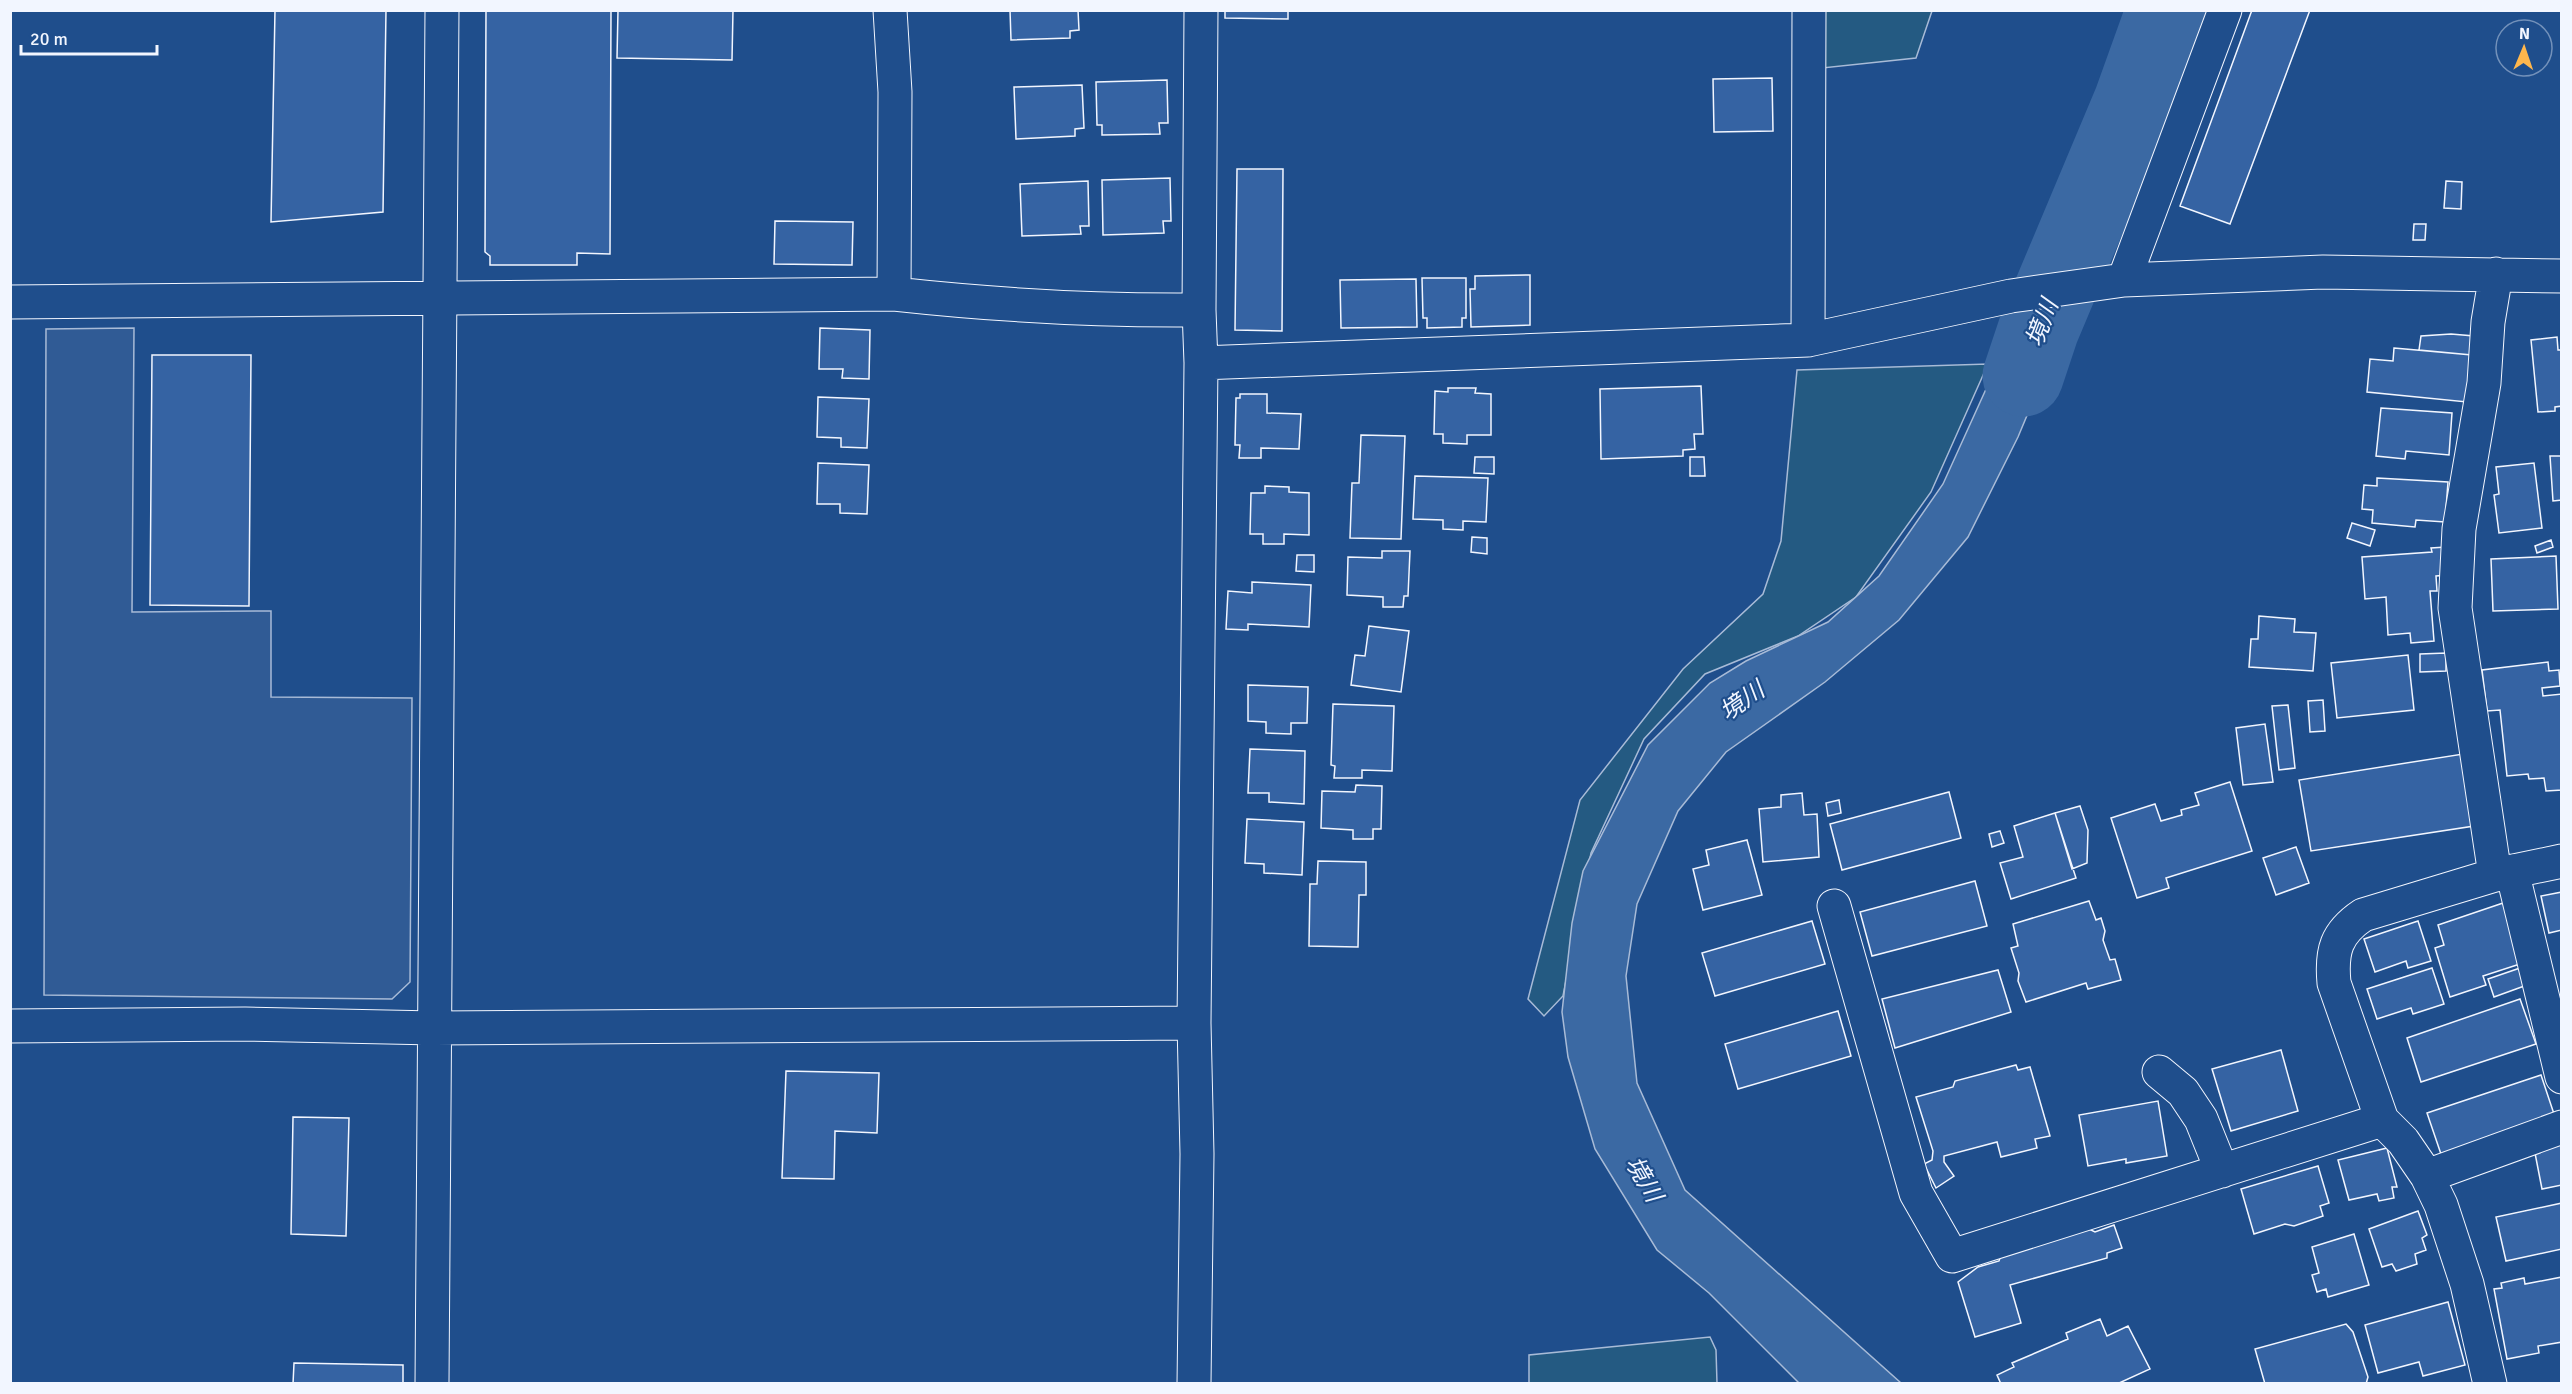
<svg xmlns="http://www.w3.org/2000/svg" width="2572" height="1394" viewBox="0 0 2572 1394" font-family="Signika,'Noto Sans JP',sans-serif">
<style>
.green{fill:#245a82;stroke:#a8bbd7;stroke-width:1.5}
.parking{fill:#305b95;stroke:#a8bbd7;stroke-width:1.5}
.water{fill:#3b69a3;stroke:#a8bbd7;stroke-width:1.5}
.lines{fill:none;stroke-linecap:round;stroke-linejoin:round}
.river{stroke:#3b69a3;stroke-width:81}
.building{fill:#3563a3;stroke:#f2f6ff;stroke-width:1.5}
.minor-casing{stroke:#f2f6ff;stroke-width:35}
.minor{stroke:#1f4e8c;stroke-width:33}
.labels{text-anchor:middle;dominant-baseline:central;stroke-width:4.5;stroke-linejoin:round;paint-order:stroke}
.water-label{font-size:24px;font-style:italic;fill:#f2f6ff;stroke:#1f4e8c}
</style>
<rect width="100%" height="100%" fill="#1f4e8c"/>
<!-- green -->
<path class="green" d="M1815 11H1932L1916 58 1813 69Z
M1988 364 1931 492 1856 597 1798 636 1705 674 1644 739 1591 853 1563 996 1544 1016 1528 999 1580 800 1683 669 1763 594 1781 541 1797 370Z
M1710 1337 1716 1350 1717 1383H1529V1355Z"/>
<!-- parking -->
<path class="parking" d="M134 328 132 612 271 611V697L412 698 410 982 392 999 44 995 46 329Z"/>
<!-- water -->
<path class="water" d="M2079 291 2018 437 1968 537 1899 620 1825 682 1726 752 1678 811 1637 904 1626 976 1637 1083 1685 1190 1901 1383H1799L1709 1293 1657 1250 1595 1149 1568 1057 1562 1012 1572 923 1583 871 1648 745 1710 683 1746 661 1828 622 1879 576 1943 484 2001 356 2018 301Z"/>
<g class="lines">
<!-- river -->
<path class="river" d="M2023 376 2039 328 2134 102 2167 10"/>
</g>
<!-- building -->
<path class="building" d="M275 10H386L383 212 271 222Z
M486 10H611L610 254 577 253V265H490V256L485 252Z
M618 10H733L732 60 617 58Z
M1010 10H1078L1079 30 1070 31V38L1011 40Z
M1225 10H1288V19L1225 18Z
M2252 10H2310L2230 224 2180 206Z
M1772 78 1773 131 1714 132 1713 79Z
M1167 80 1168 123H1159L1160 134 1102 135V125H1097L1096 82Z
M1082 85 1084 128 1075 129V136L1016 139 1014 87Z
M1237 169H1283L1282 331 1235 330Z
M1170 178 1171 221H1163L1164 233 1103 235 1102 180Z
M1088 181 1089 226H1080L1081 234 1022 236 1020 184Z
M2446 181 2462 182 2461 209 2444 208Z
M775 221 853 222 852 265 774 264Z
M2414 224H2426L2425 240H2413Z
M1530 275V325L1471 327 1470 289H1475V276Z
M1422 278H1466V318H1462V327L1427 328V318H1423Z
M1416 279 1417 327 1341 328 1340 280Z
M820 328 870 330 869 379 842 378 843 369H819Z
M2451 334 2474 336 2472 355 2419 350 2421 336Z
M2557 337 2558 350H2562V406L2555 407V411L2538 412 2531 340Z
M2394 348 2472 355 2467 402 2367 392 2370 359 2393 361Z
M152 355H251L249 606 150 605Z
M1701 386 1703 434H1694L1695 449 1683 450V456L1601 459 1600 389Z
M1448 388H1476L1475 393 1491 394V435H1467V444L1443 443V434H1434L1435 391 1448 392Z
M1240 394H1267V413L1301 414 1299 449 1261 448V458H1239L1240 445H1235L1236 398H1240Z
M818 397 869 399 867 448 841 447V438L817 437Z
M2381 408 2452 413 2449 455 2406 451 2405 459 2376 456Z
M1361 435 1405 436 1401 539 1350 538 1352 483H1359Z
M2550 456H2562V500L2553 501Z
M1475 457H1494V474L1474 473Z
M1690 457H1704L1705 476H1690Z
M818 463 869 465 867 514 840 513V504H817Z
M2534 463 2542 528 2499 533 2494 495 2499 494 2496 467Z
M1415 476 1488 478 1486 522 1463 521V530L1443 529V520L1413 519Z
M2377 478 2448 482 2445 522 2416 520 2415 527 2372 523 2373 510 2362 509 2364 485 2377 486Z
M1265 486 1289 487V492L1309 493V535L1284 534V544H1263V534H1250L1251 493H1265Z
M2352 523 2375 530 2370 546 2347 538Z
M1472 537 1487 538V554L1471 552Z
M2551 540 2553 547 2537 553 2535 546Z
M2446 547 2448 575 2436 576 2437 591H2430L2434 641 2411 643 2410 633 2388 635 2386 597 2365 599 2362 557 2432 552 2431 548Z
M1382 551H1410L1408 596H1404L1403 607H1383V597L1347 595 1348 557 1382 558Z
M1297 555H1314V572L1296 571Z
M2556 556 2558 609 2493 611 2491 559Z
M1252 582 1311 585 1309 627 1248 624V630L1226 629 1228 591 1252 593Z
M2259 616 2295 619 2294 632 2316 633 2313 671 2249 667 2251 639H2258Z
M1369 626 1409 631 1401 692 1351 685 1355 655 1365 656Z
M2446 653V671L2420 672V654Z
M2408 655 2414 710 2337 718 2331 663Z
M2548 662 2549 671 2559 670 2560 686 2542 688 2543 696 2562 694V790L2546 791 2544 778 2529 779 2528 774 2507 776 2500 710 2487 711 2482 670Z
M1248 685 1308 687 1307 723H1291V734L1266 733V722L1248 721Z
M2323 700 2325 731 2310 732 2308 701Z
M1333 704 1394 706 1392 771 1362 770V778H1334L1335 766 1331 765Z
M2288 705 2295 768 2279 770 2272 706Z
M2265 724 2273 782 2243 785 2236 728Z
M1250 749 1305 751 1304 804 1269 802V793H1248Z
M2463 754 2474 826 2311 851 2299 780Z
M2230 782 2252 851 2166 878 2169 888 2137 898 2111 818 2155 804 2161 821 2182 815 2181 810 2199 805 2195 793Z
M1356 785 1382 786 1381 829H1373V839H1353V830L1321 828 1322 791 1355 792Z
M1949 792 1961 838 1842 870 1830 824Z
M1802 793 1804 815 1817 814 1819 857 1763 862 1759 809 1781 807V795Z
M1839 800 1841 813 1828 816 1826 803Z
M2080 806 2088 830 2087 863 2072 869 2055 813Z
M2055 813 2076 878 2011 899 2000 863 2023 857 2014 826Z
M1247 819 1304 822 1302 875 1264 873V864L1245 863Z
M2000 831 2004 843 1992 847 1989 834Z
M1747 840 1762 895 1703 910 1693 869 1709 865 1706 850Z
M2296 847 2309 883 2276 895 2263 858Z
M1318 861 1366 862V895H1359L1358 947 1309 946 1310 884H1317Z
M1975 881 1987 926 1872 956 1860 912Z
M2562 892V930L2549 933 2541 896Z
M2089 901 2096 920 2101 918 2105 931 2103 940 2110 960 2115 959 2121 980 2088 989 2086 983 2026 1002 2018 981 2019 973 2011 948 2018 946 2013 924Z
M2503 903 2523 963 2483 976 2486 985 2450 997 2435 948 2444 945 2438 925Z
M1812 921 1825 964 1715 996 1702 953Z
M2418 921 2431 961 2408 968 2406 961 2375 972 2364 939Z
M2432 968 2444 1004 2413 1014 2411 1008 2377 1019 2367 989Z
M2520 968 2527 985 2494 997 2488 979Z
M1998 970 2011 1012 1895 1048 1882 999Z
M2520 999 2536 1044 2421 1082 2407 1038Z
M1838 1011 1851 1056 1738 1089 1725 1044Z
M2281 1050 2298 1111 2231 1131 2212 1069Z
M2016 1065 2018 1070 2030 1067 2050 1136 2035 1139 2037 1148 2001 1157 1997 1142 1944 1156V1162L1954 1176 1936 1188 1924 1164 1932 1160 1933 1151 1916 1097 1953 1087 1955 1081Z
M786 1071 879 1073 877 1133 835 1131 834 1179 782 1178Z
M2541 1075 2556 1120 2442 1157 2427 1113Z
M2158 1101 2167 1156 2126 1163V1159L2088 1166 2079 1115Z
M293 1117 349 1118 346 1236 291 1234Z
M2562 1142V1185L2542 1189 2534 1148Z
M2387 1148 2397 1187H2392L2394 1198 2379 1201 2377 1194 2349 1200 2338 1160Z
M2318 1166 2329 1203 2320 1206 2323 1216 2294 1226 2285 1224 2254 1234 2241 1189Z
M2562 1203V1249L2506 1261 2496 1217Z
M2418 1211 2427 1235 2422 1238 2426 1250 2415 1254 2417 1264 2396 1271 2392 1264 2382 1267 2369 1229Z
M2114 1225 2122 1248 2107 1253V1258L2010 1285 2021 1323 1975 1337 1958 1282 1978 1267 1999 1261 2001 1255 2087 1228 2095 1232Z
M2354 1234 2369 1285 2328 1297 2326 1289 2317 1292 2312 1275 2319 1273 2312 1247Z
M2562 1277V1342L2538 1346 2539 1353 2507 1359 2494 1289 2502 1288 2501 1283 2524 1278 2525 1284Z
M2448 1302 2465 1365 2423 1376 2419 1362 2378 1373 2365 1325Z
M2100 1319 2107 1336 2128 1326 2150 1369 2117 1384H2001L1997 1375 2014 1367 2012 1363 2068 1339 2066 1333Z
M2346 1324 2353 1332 2368 1377 2366 1384H2265L2255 1349Z
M294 1363 403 1365V1384H293Z"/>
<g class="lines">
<defs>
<path id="minor" d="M890 10 895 92 894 294
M2124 280 2225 10
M10 302 894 294C995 305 1097 311 1199 310
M1808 340 1809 10
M1201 363 1808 340 2011 296 2124 280 2323 272 2562 276
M2512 871 2562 1077
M2495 875 2455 608 2459 529 2484 383 2488 322 2496 274
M1834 906 1916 1193 1952 1256 2382 1120
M10 1026 245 1024 435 1028 1194 1023
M2159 1072 2183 1092 2201 1119 2222 1171
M2427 1176 2562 1127
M432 1384 442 10
M1194 1384 1197 1154 1194 1023 1201 363 1199 310 1201 10
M2490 1384 2467 1284 2441 1205 2427 1176 2403 1141 2382 1120 2334 983C2331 951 2336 933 2363 915L2495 875 2562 861"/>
</defs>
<!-- minor casing -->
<use href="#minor" class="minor-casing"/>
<!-- minor -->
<use href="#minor" class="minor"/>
</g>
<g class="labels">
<!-- water labels -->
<g class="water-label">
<text transform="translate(2042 323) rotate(-69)">境川</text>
<text transform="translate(1742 701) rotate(-35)">境川</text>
<text transform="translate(1644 1179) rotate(60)">境川</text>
</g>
</g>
<!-- border -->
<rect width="2572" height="1394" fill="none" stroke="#f2f6ff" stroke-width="24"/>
<!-- north arrow -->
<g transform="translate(2524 48) rotate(2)"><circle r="28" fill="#1f4e8c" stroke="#7391ba" stroke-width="1.5"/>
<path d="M0-4.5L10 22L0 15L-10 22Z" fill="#ffb74d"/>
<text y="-9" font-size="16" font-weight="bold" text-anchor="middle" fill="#f2f6ff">N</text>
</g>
<!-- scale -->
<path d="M21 45v9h136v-9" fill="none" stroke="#f2f6ff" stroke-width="3"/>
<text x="30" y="45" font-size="18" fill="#f2f6ff" stroke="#1f4e8c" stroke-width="4.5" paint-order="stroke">20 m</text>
</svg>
